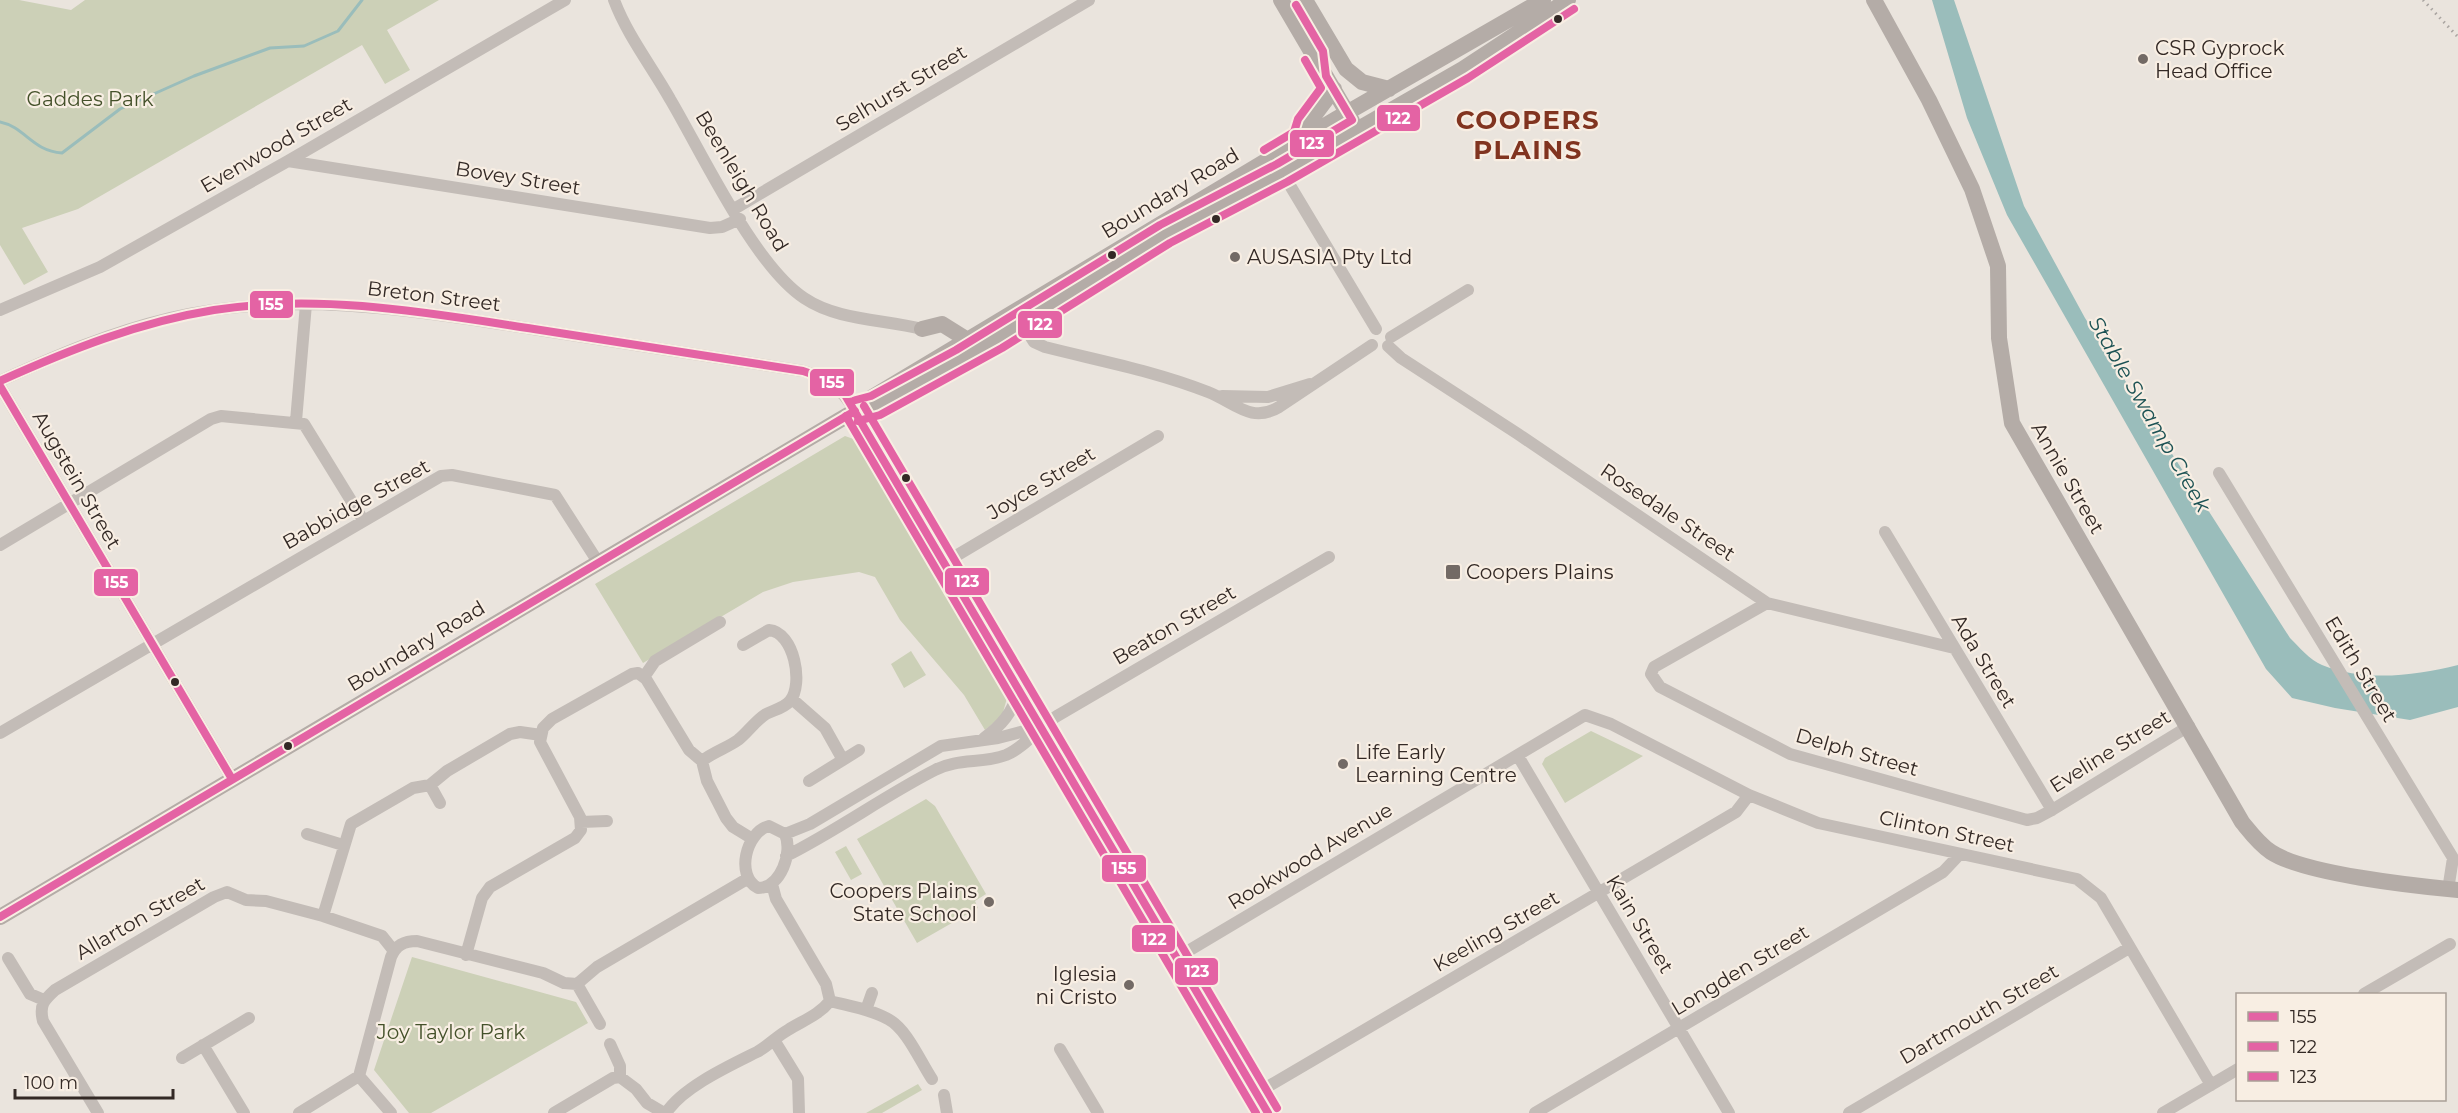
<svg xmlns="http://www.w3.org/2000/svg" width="2458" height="1113" viewBox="0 0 2458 1113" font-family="Montserrat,sans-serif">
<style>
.green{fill:#ccd0b7}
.water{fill:#9abdbb}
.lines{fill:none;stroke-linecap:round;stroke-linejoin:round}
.stream{stroke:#9abdbb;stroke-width:3}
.street{stroke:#c3bcb7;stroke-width:12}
.secondary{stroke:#b4aca7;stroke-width:16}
.rail{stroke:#aaa5a1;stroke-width:3;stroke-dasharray:1.5 4.5;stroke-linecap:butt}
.bus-1-casing{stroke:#f8eee3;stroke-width:12}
.bus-2-casing{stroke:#f8eee3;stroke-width:12}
.bus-3-casing{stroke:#f8eee3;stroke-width:12}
.bus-1{stroke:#e463a4;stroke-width:8}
.bus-2{stroke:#e463a4;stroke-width:8}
.bus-3{stroke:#e463a4;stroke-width:8}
.bus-dot{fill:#332925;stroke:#f8eee3;stroke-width:2}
.poi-dot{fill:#736a65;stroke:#f8eee3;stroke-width:2}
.labels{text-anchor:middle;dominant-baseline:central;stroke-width:4.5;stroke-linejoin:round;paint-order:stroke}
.poi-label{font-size:20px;fill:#332925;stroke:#f8eee3;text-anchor:start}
.street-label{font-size:20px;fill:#332925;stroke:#f8eee3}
.park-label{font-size:20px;fill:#44512a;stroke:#f8eee3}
.water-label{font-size:21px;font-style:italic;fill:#1c5254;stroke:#f8eee3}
.district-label{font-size:26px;font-weight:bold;letter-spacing:1.5px;fill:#813420;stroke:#f8eee3}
.line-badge{stroke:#f8eee3;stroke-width:2}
.badge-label{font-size:16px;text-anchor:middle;font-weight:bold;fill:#fff}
</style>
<rect width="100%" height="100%" fill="#eae4dd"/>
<!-- green -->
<path class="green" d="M0 0H19L71 10 85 0H439L387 30 410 70 385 84 362 45 78 209 22 228 48 272 24 285 0 245Z
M845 436 859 441 1007 698 1002 716 985 730 964 695 900 620 875 577 859 572 793 582 763 592 643 663 595 584Z
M911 651 926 675 904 688 891 664Z
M1591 731 1643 756 1565 803 1542 764 1545 758Z
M926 799 935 806 986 894 975 901 978 908 917 943 857 839Z
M846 846 862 874 851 880 835 852Z
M412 957 576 1002 588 1023 431 1113H409L374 1070Z
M918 1084 922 1090 882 1113H866Z"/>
<!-- water -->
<path class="water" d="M1932 0H1954L2024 206 2085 318 2290 638C2299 647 2310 660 2322 665 2365 682 2414 676 2458 665V707L2410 720 2335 708 2292 698 2266 669 2007 215 1967 118Z"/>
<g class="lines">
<!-- stream -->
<path class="stream" d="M0 122C25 127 32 151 62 153L120 109 194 76 270 48 304 46 338 31 362 0"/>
<!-- street -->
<path class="street" d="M614 0C627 35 652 67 670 99 702 153 754 265 804 298 838 321 884 319 922 329
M1273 157 1376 329
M288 161 710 228 722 227 740 219
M734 209 1089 0
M0 310 100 267 288 161 565 0
M1022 323 1034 342 1045 347C1100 361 1155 371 1208 392 1234 402 1251 424 1279 407L1372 345
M1391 337 1468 290
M1388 346 1401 358 1518 434 1767 603 1954 648
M0 381C55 356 111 332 170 318 292 289 417 311 539 330 627 344 715 357 803 371 829 378 841 388 855 411
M0 386 232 779
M1222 396 1268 397 1310 384
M296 421 306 304
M2219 473 2453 858 2448 890
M1885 532 2052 810
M0 545 211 419 221 416 304 424 363 520
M944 563 1158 436
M1767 603 1654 667 1651 674 1660 687 1790 754 2027 820 2037 818 2052 810 2189 726
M644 677 655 661 720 622
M792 699 825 728 843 760
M0 733 441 476 452 475 555 495 598 562
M984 738C1002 725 1012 713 1019 691
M1518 756 1729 1113
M702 761C713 752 727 748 738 740 748 732 755 721 766 714 774 710 784 708 790 701 804 684 794 632 769 630L743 645
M809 781 859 750
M430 785 440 803
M581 822 607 821
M769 826 785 834C793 852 781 888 758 888 735 876 746 832 769 826Z
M307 834 343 845
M785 834 810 824 941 746 998 738 1040 727
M786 856C838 830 884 796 935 770 957 758 983 764 1006 755 1027 746 1038 727 1057 716L1329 557
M323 916 351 824 413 788 430 785 447 771 510 734 520 732 541 735
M466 955 482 898 490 887 575 838 581 830 580 817 540 742 543 728 552 719 632 674 638 673 646 679 689 750 702 761 707 781 726 818 733 827 751 838
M1178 957 1585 715 1611 724 1749 795 1818 823 2077 879 2101 898 2211 1085
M8 958 30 994 44 1000
M577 984 600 1024
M2364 994 2450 944
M830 1001C849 1006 870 1009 888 1019 907 1029 920 1061 932 1079
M866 1010 872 993
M774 1040 798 1079 799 1113
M610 1044 620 1066V1077
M203 1045 244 1113
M1060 1049 1098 1113
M182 1058 249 1018
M359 1076 391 1113
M1257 1093 1736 812 1749 795
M944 1095 947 1113
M98 1113 43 1021C39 1005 44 1000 55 990L214 897 227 892 246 900 266 901 323 916 382 936 394 951
M299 1113 359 1076 391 957C396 945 404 941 417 941L543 973 564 983 577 984 597 967 747 879
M554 1113 613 1078 620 1077 636 1089 647 1103 664 1113
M666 1113C683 1087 729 1066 757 1052 768 1046 777 1036 788 1030 802 1021 819 1015 830 1001L826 984 776 899 772 884
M1535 1113 1943 872 1959 855
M1849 1113 2129 948
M2163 1113 2238 1069"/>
<!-- secondary -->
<path class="secondary" d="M1281 0 1352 121
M1305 0 1346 69 1362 82 1389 89
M1874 0 1929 100 1972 189 1998 266 1999 338 2012 423 2242 822C2251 833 2259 844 2271 852 2304 874 2415 886 2458 890
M1303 139 1307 125 1334 89
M922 329 942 324 966 339
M864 402 1336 119 1543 0
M855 411 1268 1113
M0 917 838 421 855 411 875 406 997 339 1165 234 1282 173 1463 69 1568 0"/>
<!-- rail -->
<path class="rail" d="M2423 0 2458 37"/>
<defs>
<path id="bus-1" d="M0 381C69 350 139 322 214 310 320 293 430 313 534 329 624 343 713 357 803 371L829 380 845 395 1268 1113
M0 386 232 779
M0 917 855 411"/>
<path id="bus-2" d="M846 416 1256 1113
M858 421 880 415 1002 348 1170 243 1287 182 1468 78 1574 9"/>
<path id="bus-3" d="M1264 150 1294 132 1298 119 1321 88 1305 60
M852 401 871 396 956 350 1160 225 1277 164 1352 120 1326 76 1323 51 1296 5
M864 406 1277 1108"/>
</defs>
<!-- bus-1 casing -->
<use href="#bus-1" class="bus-1-casing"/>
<!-- bus-2 casing -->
<use href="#bus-2" class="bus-2-casing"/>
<!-- bus-3 casing -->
<use href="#bus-3" class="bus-3-casing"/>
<!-- bus-1 -->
<use href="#bus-1" class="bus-1"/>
<!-- bus-2 -->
<use href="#bus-2" class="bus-2"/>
<!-- bus-3 -->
<use href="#bus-3" class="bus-3"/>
</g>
<!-- markers -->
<g class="bus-dot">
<circle cx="1558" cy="19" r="5"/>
<circle cx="1216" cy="219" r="5"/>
<circle cx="1112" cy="255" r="5"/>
<circle cx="906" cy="478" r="5"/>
<circle cx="175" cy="682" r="5"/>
<circle cx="288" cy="746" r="5"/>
</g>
<g class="poi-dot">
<circle cx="2143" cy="59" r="6"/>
<circle cx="1235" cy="257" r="6"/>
<rect x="1445" y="564" width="16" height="16" rx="3"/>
<circle cx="1343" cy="764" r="6"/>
<circle cx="989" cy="902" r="6"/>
<circle cx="1129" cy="985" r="6"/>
</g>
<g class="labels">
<!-- poi labels -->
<g class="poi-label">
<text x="2155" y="48">CSR Gyprock<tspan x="2155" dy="23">Head Office</tspan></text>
<text x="1247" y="257">AUSASIA Pty Ltd</text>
<text x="1466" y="572">Coopers Plains</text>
<text x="1355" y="752">Life Early<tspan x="1355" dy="23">Learning Centre</tspan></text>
<text x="977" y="891" text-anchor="end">Coopers Plains<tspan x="977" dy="23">State School</tspan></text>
<text x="1117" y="974" text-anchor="end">Iglesia<tspan x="1117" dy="23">ni Cristo</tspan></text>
</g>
<!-- street labels -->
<g class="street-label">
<text transform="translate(901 88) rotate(-31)">Selhurst Street</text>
<text transform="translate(276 145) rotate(-30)">Evenwood Street</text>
<text transform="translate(518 178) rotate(9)">Bovey Street</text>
<text transform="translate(742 181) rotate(59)">Beenleigh Road</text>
<text transform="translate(1170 193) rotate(-31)">Boundary Road</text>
<text transform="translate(434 296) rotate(7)">Breton Street</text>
<text transform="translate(2068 478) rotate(60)">Annie Street</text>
<text transform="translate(77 480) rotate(60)">Augstein Street</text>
<text transform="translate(1041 483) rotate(-31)">Joyce Street</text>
<text transform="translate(356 504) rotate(-29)">Babbidge Street</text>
<text transform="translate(1668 512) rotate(34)">Rosedale Street</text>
<text transform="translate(1174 625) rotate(-30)">Beaton Street</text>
<text transform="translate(416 646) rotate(-31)">Boundary Road</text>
<text transform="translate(1984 661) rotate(59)">Ada Street</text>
<text transform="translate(2361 669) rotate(59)">Edith Street</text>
<text transform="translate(2110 751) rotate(-32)">Eveline Street</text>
<text transform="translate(1857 752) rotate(16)">Delph Street</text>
<text transform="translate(1947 831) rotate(12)">Clinton Street</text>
<text transform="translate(1310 856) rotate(-31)">Rookwood Avenue</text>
<text transform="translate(140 918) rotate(-30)">Allarton Street</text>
<text transform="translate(1640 924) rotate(59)">Kain Street</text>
<text transform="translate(1496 931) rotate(-30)">Keeling Street</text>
<text transform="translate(1740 970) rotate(-31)">Longden Street</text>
<text transform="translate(1979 1014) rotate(-30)">Dartmouth Street</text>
</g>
<!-- park labels -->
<g class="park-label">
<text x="90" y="99">Gaddes Park</text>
<text x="451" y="1032">Joy Taylor Park</text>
</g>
<!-- water labels -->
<g class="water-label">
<text transform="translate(2150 414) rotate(60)">Stable Swamp Creek</text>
</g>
<!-- district labels -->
<g class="district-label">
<text x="1528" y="120">COOPERS<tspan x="1528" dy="30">PLAINS</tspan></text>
</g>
</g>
<g class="line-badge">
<rect x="1376" y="104" width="45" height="28" rx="6" fill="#e463a4"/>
<rect x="1289" y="129" width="46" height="29" rx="6" fill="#e463a4"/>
<rect x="249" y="290" width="45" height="29" rx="6" fill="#e463a4"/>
<rect x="1017" y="310" width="46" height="29" rx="6" fill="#e463a4"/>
<rect x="809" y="368" width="46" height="29" rx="6" fill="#e463a4"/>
<rect x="944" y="567" width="46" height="29" rx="6" fill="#e463a4"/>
<rect x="93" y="568" width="46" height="29" rx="6" fill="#e463a4"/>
<rect x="1101" y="854" width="46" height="29" rx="6" fill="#e463a4"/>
<rect x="1131" y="924" width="45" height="29" rx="6" fill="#e463a4"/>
<rect x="1174" y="957" width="45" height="29" rx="6" fill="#e463a4"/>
</g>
<g class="badge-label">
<text x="1398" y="124">122</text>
<text x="1312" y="149">123</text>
<text x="271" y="310">155</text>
<text x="1040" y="330">122</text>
<text x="832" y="388">155</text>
<text x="967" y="587">123</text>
<text x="116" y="588">155</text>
<text x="1124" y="874">155</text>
<text x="1154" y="945">122</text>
<text x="1197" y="977">123</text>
</g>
<!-- legend -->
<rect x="2236" y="993" width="210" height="108" fill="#f8eee3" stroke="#a99f97" stroke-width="1.5"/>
<rect x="2248" y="1012" width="30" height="9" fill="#e463a4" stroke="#a99f97" stroke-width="1.5"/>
<text x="2290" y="1023" font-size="18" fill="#332925">155</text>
<rect x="2248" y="1042" width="30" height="9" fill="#e463a4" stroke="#a99f97" stroke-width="1.5"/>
<text x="2290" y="1053" font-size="18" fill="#332925">122</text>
<rect x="2248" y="1072" width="30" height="9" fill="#e463a4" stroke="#a99f97" stroke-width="1.5"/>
<text x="2290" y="1083" font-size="18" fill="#332925">123</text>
<!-- scale -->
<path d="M15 1089v9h158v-9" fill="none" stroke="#332925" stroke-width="3"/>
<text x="24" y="1089" font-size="18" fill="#332925" stroke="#f8eee3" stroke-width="4.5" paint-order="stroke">100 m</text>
</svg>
